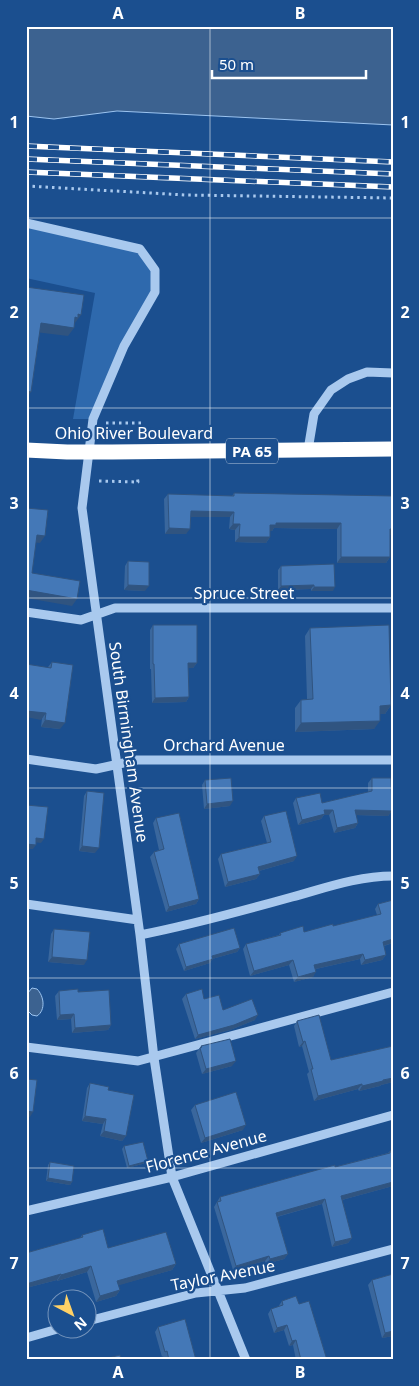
<svg xmlns="http://www.w3.org/2000/svg" width="419" height="1386" viewBox="0 0 419 1386" font-family="'Noto Sans',sans-serif">
<style>
.green{fill:#2e69ad}
.water{fill:#3c6290;stroke:#9cc4f0}
.lines{fill:none;stroke-linecap:round;stroke-linejoin:round}
.path{stroke:#a9c9ee;stroke-width:3;stroke-dasharray:2.5 4;stroke-linecap:butt}
.minor{stroke:#a9c9ee;stroke-width:9}
.highway{stroke:#fff;stroke-width:15}
.rail-casing{stroke:#fff;stroke-width:5.5}
.rail{stroke:#1b4f8f;stroke-width:4;stroke-dasharray:11;stroke-linecap:butt}
.wall{fill:#3a679d}
.shaded-wall{fill:#305480}
.building{fill:#4478b7;stroke:#305480}
.grid{fill:none;stroke:#fff;stroke-width:1;stroke-opacity:0.55}
.labels{text-anchor:middle;dominant-baseline:central;stroke-width:4.5;stroke-linejoin:round;paint-order:stroke}
.shield{fill:#1b4f8f;stroke:#bbcadd;stroke-width:1}
.shield-label{font-size:15px;font-weight:bold;fill:#fff}
.street-label{font-size:16px;fill:#fff;stroke:#1b4f8f}
.neatline{fill:none;stroke:#fff;stroke-width:2}
.grid-label{font-size:16px;text-anchor:middle;font-weight:bold;fill:#fff}
</style>
<rect width="100%" height="100%" fill="#1b4f8f"/>
<!-- green -->
<path class="green" d="M26 223 140 249 155 270V292L93 419H73L95 293 26 278Z"/>
<!-- water -->
<path class="water" d="M26 26H393V125L117 111 54 119 26 116Z
M32 988 37 989C44 996 46 1010 37 1016L32 1015 28 1011 27 994Z"/>
<g class="lines">
<!-- path -->
<path class="path" d="M26 186 186 195 393 198
M106 423H142V431
M99 481 138 482 137 476"/>
<!-- minor -->
<path class="minor" d="M26 223 140 249 155 270V292L124 346 93 419 82 508 140 935 154 1058 172 1177 246 1360
M308 450 314 414 331 390 348 379 367 372 393 373
M26 612 81 620 115 608H393
M26 759 96 769 137 760H393
M26 904 138 920
M140 935C191 925 242 911 292 897 325 888 358 876 393 876
M26 1047 138 1061 393 992
M26 1211 172 1177 393 1115
M88 1321 196 1293 245 1288 393 1249
M26 1338 61 1328"/>
<!-- highway -->
<path class="highway" d="M26 450 67 452H112L393 449"/>
<defs>
<path id="rail" d="M26 146 393 162
M26 159 393 174
M26 172 393 187"/>
</defs>
<!-- rail casing -->
<use href="#rail" class="rail-casing"/>
<!-- rail -->
<use href="#rail" class="rail"/>
</g>
<!-- wall -->
<path class="wall" d="M234 493 393 535H390V557L386 563H337V529L274 528 272 531H270V537L266 543 235 542V530L229 529 230 517H191L186 534H165L164 499 168 494 232 496Z
M128 561 145 591 124 590 125 566Z
M281 566 333 591H311V589L278 590V570Z
M153 625 197 663 193 668H188L189 697 186 702 152 703 151 669H150V630Z
M310 628 391 705 385 714H380L374 729 295 732V708L301 700 307 699 305 636Z
M52 662 60 729 41 727 48 667Z
M372 778 392 811 388 816 356 815 358 823 355 828 334 833 329 815H324L321 819 298 825 293 803 296 798 322 803 368 792V783Z
M205 780 230 806 204 809 202 785Z
M87 791 95 853 79 851 84 796Z
M264 816 294 861 259 871 260 874 256 879 225 887 218 859 221 854 267 843 261 821Z
M156 818 199 899 196 904 166 912 150 857 154 852 159 850 153 823Z
M393 900V943L384 946 386 955 382 960 361 965 360 959 316 969 313 977 294 982 289 965 250 976 243 949 246 944 279 935 280 933 304 932 333 926 377 915 375 909 378 904Z
M54 929 84 965 48 962 51 934Z
M179 944 240 948 237 952 212 959 210 963 184 971 176 949Z
M59 991 78 992 111 1025 108 1030 72 1033 71 1019 57 1020 55 996Z
M186 994 204 999 223 1010 255 1020 230 1030 195 1039 182 999Z
M297 1021 331 1060 393 1046V1082L381 1085 380 1086 359 1091 358 1089 314 1101 307 1074 309 1072 302 1046 299 1047 294 1026Z
M201 1046 232 1066 202 1074 196 1053Z
M90 1083 108 1090 126 1136 122 1141 100 1136 103 1124 82 1121 87 1088Z
M195 1105 243 1130 201 1143 191 1110Z
M124 1146 146 1163 127 1168 122 1149Z
M393 1150V1186L342 1200 352 1238 348 1243 332 1247 322 1204 277 1217 288 1254 284 1259 266 1264 265 1261 233 1270 214 1207 220 1197 388 1153 390 1151Z
M50 1162 72 1182 70 1185 46 1181 48 1165Z
M82 1235 108 1248 176 1264 172 1270 118 1285 120 1290 116 1296 96 1302 87 1272 57 1281V1280L26 1288V1253L80 1238Z
M393 1274V1336L382 1338 368 1285 372 1280Z
M282 1301 299 1304 327 1360H338H296L293 1345 289 1346 284 1330 274 1333 268 1314 271 1309 278 1307Z
M158 1327 196 1360H164L163 1356 162 1357 155 1332Z"/>
<!-- shaded-wall -->
<path class="shaded-wall" d="M78 314 81 315 75 323H74L70 326Z
M41 323 74 328 68 336 35 332Z
M26 391 31 392 26 399Z
M191 511 234 512 230 517H187Z
M276 523H341L337 529 274 528 272 531H266L270 525Z
M233 524H240L235 530 229 529Z
M169 528 190 529 186 534H165Z
M390 529H393V535L385 534Z
M37 535 45 536 40 543 32 542Z
M239 537H270L266 543 235 542Z
M341 557H390L386 563H337Z
M128 585 149 586 145 591 124 590Z
M314 585 311 589 278 590 281 586Z
M314 587H335L333 591H311Z
M26 590 77 599 72 606 26 598Z
M188 663H197L193 668H185Z
M189 697 186 702 152 703 155 698Z
M391 705 385 714H374L380 706Z
M26 711 46 713 41 720 26 717Z
M45 720 65 723 60 729 41 727Z
M380 721 374 729 295 732 301 723Z
M233 801 230 806 204 809 207 804Z
M324 810H333L329 815H324L321 819 298 825 302 820Z
M355 810 392 811 388 816 352 815Z
M358 823 355 828 334 833 337 828Z
M36 838 44 839 41 843 33 842Z
M26 844 36 845 33 849H26Z
M82 846 99 848 95 853 79 851Z
M297 856 294 861 255 872 258 867Z
M260 874 256 879 225 887 228 882Z
M199 899 196 904 166 912 169 907Z
M393 939V943L379 947 383 942Z
M240 948 237 952 212 959 210 963 184 971 186 967 212 956Z
M363 954 360 959 311 970 314 965Z
M386 955 382 960 361 965 365 960Z
M52 957 87 960 84 965 48 962Z
M293 960 289 965 250 976 254 971Z
M316 972 313 977 294 982 298 977Z
M74 1014 71 1019 57 1020 60 1015Z
M258 1015 255 1020 230 1030 195 1039 198 1035Z
M111 1025 108 1030 72 1033 75 1028Z
M305 1041 302 1046 299 1047 303 1042Z
M236 1061 232 1066 202 1074 206 1069Z
M393 1078V1082L381 1085 380 1086 359 1091 362 1086Z
M362 1084 358 1089 314 1101 318 1096Z
M26 1111 33 1112 30 1117 26 1116Z
M85 1116 106 1119 103 1124 82 1121Z
M246 1125 243 1130 201 1143 205 1138Z
M104 1131 126 1136 122 1141 100 1136Z
M148 1161 146 1163 127 1168 129 1166Z
M48 1178 72 1182 70 1185 46 1181Z
M393 1182V1186L338 1201 341 1196Z
M325 1199 322 1204 272 1218 276 1213Z
M352 1238 348 1243 332 1247 335 1242Z
M288 1254 284 1259 266 1264 270 1259Z
M269 1256 265 1261 233 1270 236 1266Z
M176 1264 172 1270 113 1287 117 1281Z
M91 1266 87 1272 57 1281 61 1275Z
M61 1274 57 1280 26 1288V1284Z
M120 1290 116 1296 96 1302 100 1296Z
M287 1325 284 1330 274 1333 277 1328Z
M393 1331V1336L382 1338 385 1333Z
M296 1340 293 1345 289 1346 292 1341Z"/>
<!-- building -->
<path class="building" d="M26 287 84 295 81 315 78 314V318L75 317 74 328 41 323 31 392 26 391Z
M234 493 393 496V529H390V557H341V523H276V525H270V537H239L240 524H233L234 512 191 511 190 529 169 528 168 494 234 496Z
M26 508 48 510 45 536 37 535 32 573 80 581 77 599 26 590Z
M128 561 149 562V586L128 585Z
M334 564 335 587H314V585L281 586V566Z
M153 625H197V663H188L189 697 155 698 154 664H153Z
M389 625 391 705 380 706V721L301 723V700L313 699 310 628Z
M52 662 73 665 65 723 45 720 46 713 26 711V664L51 668Z
M231 778 233 801 207 804 205 780Z
M372 778H391L392 811 355 810 358 823 337 828 333 810H324L325 814 302 820 296 798 320 793 322 803 372 791Z
M87 791 104 793 99 848 82 846Z
M26 805 48 807 44 839 36 838V845L26 844Z
M286 811 297 856 258 867 260 874 228 882 221 854 271 842 264 816Z
M179 813 199 899 169 907 154 852 164 849 156 818Z
M393 900V939L383 942 386 955 365 960 363 954 314 965 316 972 298 977 293 960 254 971 246 944 281 935 280 933 303 926 304 932 333 924V926L381 914 378 904Z
M234 928 240 948 212 956 213 959 186 967 179 944Z
M54 929 90 932 87 960 52 957Z
M78 989V992L109 990 111 1025 75 1028 74 1014 60 1015 59 991Z
M202 989 204 999 219 995 223 1010 252 999 258 1015 234 1025 198 1035 186 994Z
M319 1015 331 1060 393 1046V1078L383 1080V1081L362 1086V1084L318 1096 311 1069H313L305 1041 303 1042 297 1021Z
M230 1039 236 1061 206 1069 200 1048 202 1047 201 1046Z
M26 1079 37 1080 33 1112 26 1111Z
M90 1083 109 1087 108 1090 134 1095 126 1136 104 1131 106 1119 85 1116Z
M236 1092 246 1125 205 1138 195 1105Z
M143 1142 148 1161 129 1166 124 1146Z
M393 1150V1182L341 1196 352 1238 335 1242 325 1199 276 1213 288 1254 270 1259 269 1256 236 1266 217 1202 221 1201 220 1197 335 1165V1167L390 1153V1151Z
M50 1162 74 1166 72 1182 48 1178Z
M103 1229 108 1248 166 1232 176 1264 117 1281 120 1290 100 1296 91 1266 61 1275V1274L26 1284V1253L83 1237 82 1235Z
M393 1274V1331L385 1333 372 1280Z
M296 1296 299 1304 309 1301 327 1360 337 1357 338 1360H301L296 1340 292 1341 287 1325 277 1328 271 1309 283 1305 282 1301Z
M185 1319 196 1360H169L167 1351 165 1352 158 1327Z
M120 1355 121 1360H100Z"/>
<!-- grid -->
<path class="grid" d="M210 26V1360M26 218H393M26 408H393M26 598H393M26 788H393M26 978H393M26 1168H393"/>
<g class="labels">
<!-- shield labels -->
<rect class="shield" x="226" y="438.5" width="52" height="25" rx="4"/>
<g class="shield-label">
<text x="252" y="451">PA 65</text>
</g>
<!-- street labels -->
<g class="street-label">
<text x="134" y="433">Ohio River Boulevard</text>
<text x="244" y="593">Spruce Street</text>
<text transform="translate(129 742) rotate(82)">South Birmingham Avenue</text>
<text x="224" y="745">Orchard Avenue</text>
<text transform="translate(206 1151) rotate(-15)">Florence Avenue</text>
<text transform="translate(223 1275) rotate(-11)">Taylor Avenue</text>
</g>
</g>
<!-- border -->
<rect width="419" height="1386" fill="none" stroke="#1b4f8f" stroke-width="55"/>
<!-- north arrow -->
<g transform="translate(72 1314) rotate(139)"><circle r="24" fill="#1b4f8f" stroke="#7695bc"/>
<path d="M0-4L9 19L0 12L-9 19Z" fill="#ffd166"/>
<text y="-8" font-size="14" font-weight="bold" text-anchor="middle" fill="#ffffff">N</text>
</g>
<!-- scale -->
<path d="M212 70v8h154v-8" fill="none" stroke="#ffffff" stroke-width="2.5"/>
<text x="219" y="70" font-size="15" fill="#ffffff" stroke="#1b4f8f" stroke-width="4" paint-order="stroke">50 m</text>
<rect x="28" y="28" width="364" height="1330" class="neatline"/>
<g class="grid-label">
<text x="118" y="19">A</text>
<text x="300" y="19">B</text>
<text x="14" y="128">1</text>
<text x="405" y="128">1</text>
<text x="14" y="318">2</text>
<text x="405" y="318">2</text>
<text x="14" y="509">3</text>
<text x="405" y="509">3</text>
<text x="14" y="699">4</text>
<text x="405" y="699">4</text>
<text x="14" y="889">5</text>
<text x="405" y="889">5</text>
<text x="14" y="1079">6</text>
<text x="405" y="1079">6</text>
<text x="14" y="1269">7</text>
<text x="405" y="1269">7</text>
<text x="118" y="1378">A</text>
<text x="300" y="1378">B</text>
</g>
</svg>
